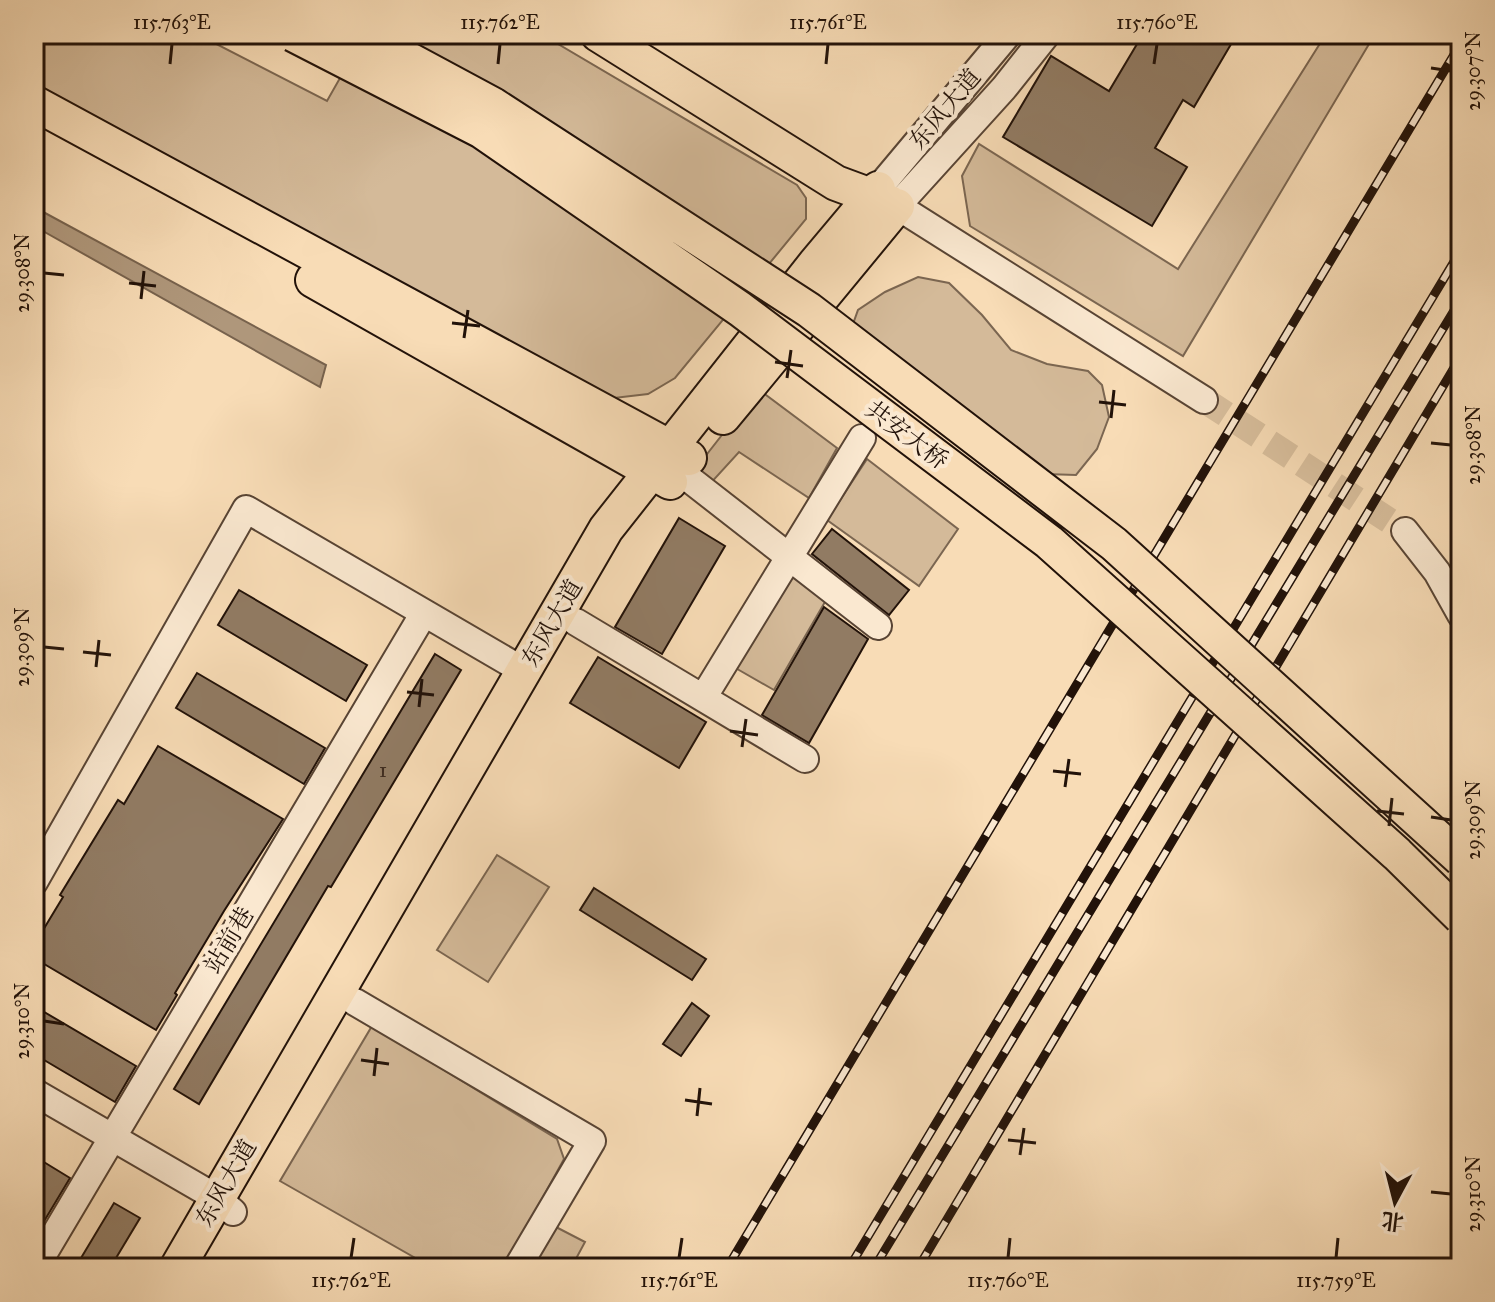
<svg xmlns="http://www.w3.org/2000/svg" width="1495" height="1302" viewBox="0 0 1495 1302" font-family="'IM FELL Great Primer','Noto Serif SC',serif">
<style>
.green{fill:#d4ba99;stroke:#7b6651;stroke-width:2}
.water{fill:#af977b;stroke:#77624d;stroke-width:2}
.building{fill:#917b63;stroke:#221209;stroke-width:2}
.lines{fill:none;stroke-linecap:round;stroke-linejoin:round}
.minor-tunnel{stroke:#d8be9c;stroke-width:26;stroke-dasharray:26 13;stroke-linecap:butt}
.minor-casing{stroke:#584434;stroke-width:30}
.major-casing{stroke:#221209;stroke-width:38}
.minor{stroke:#fae8d0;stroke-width:26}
.major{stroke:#f8dcb6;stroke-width:34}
.rail-casing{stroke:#221209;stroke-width:9}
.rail{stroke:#fae8d0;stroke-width:6;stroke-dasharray:18;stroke-linecap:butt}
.major-bridge-casing{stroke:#221209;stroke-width:38;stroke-linecap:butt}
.major-bridge{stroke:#f8dcb6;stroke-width:34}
.ticks{fill:none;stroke:#221209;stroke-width:3}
.labels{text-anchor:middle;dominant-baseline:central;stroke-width:8;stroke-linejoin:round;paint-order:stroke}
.number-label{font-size:20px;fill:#3e2c20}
.street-label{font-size:24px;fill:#221209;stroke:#fae8d0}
.neatline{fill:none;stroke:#221209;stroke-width:3}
.ticks-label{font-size:20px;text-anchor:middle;fill:#221209}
</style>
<rect width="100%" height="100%" fill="#f8dcb6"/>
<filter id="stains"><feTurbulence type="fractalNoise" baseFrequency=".0025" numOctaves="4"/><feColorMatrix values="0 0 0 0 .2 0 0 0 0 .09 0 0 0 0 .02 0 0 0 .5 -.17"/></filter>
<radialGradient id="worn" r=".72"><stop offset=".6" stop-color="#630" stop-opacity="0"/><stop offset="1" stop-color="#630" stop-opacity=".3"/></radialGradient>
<!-- green -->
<path class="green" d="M34 34H197L327 101 365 34H541L797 185 806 198V219L675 378 648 394 614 398 34 94Z
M1326 34H1375L1183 356 970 226 962 176 979 144 1178 269Z
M918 277 949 283 982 315 1011 350 1047 364 1088 371 1102 385 1109 417 1097 449 1076 475 1045 474 853 324 858 310 885 292Z
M758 389 837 448 809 498 739 452 709 485 693 472Z
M867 459 958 529 919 586 827 520Z
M787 572 829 595 774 690 732 666Z
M497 855 549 887 488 982 437 950Z
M372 1026 557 1139 564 1159 504 1268H433L280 1181Z
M554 1226 585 1242 571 1268H532Z"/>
<!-- water -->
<path class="water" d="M34 207 326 365 320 387 34 226Z"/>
<!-- building -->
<path class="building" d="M1143 34H1237L1194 107 1183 100 1155 148 1187 167 1152 226 1003 137 1051 56 1109 91Z
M679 518 725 546 662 654 615 627Z
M832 529 909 590 889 615 812 554Z
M239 590 367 665 346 701 218 625Z
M824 607 868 639 809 743 762 715Z
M435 654 461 670 331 887 328 886 199 1104 174 1089Z
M598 657 706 722 679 768 570 703Z
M197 673 325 748 304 784 176 708Z
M158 746 283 819 224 911 175 993 177 995 156 1030 34 958V945L63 897 60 895 118 800 124 804Z
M594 888 706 959 692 980 580 910Z
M692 1003 709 1016 681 1056 663 1044Z
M34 1006 136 1066 115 1102 34 1054Z
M34 1156 70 1178 34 1238Z
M114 1203 140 1218 110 1268H75Z"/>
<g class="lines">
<!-- minor-tunnel -->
<path class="minor-tunnel" d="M1204 400 1405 531"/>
<defs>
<path id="minor" d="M1047 34 1004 88 897 206 1204 400
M878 189 1008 34
M679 471 878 626
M1405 531 1437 572 1461 615
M576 622 805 759
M703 698 862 438
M34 882 246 509 524 671
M355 1002 592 1141 517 1268
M34 1092 217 1198 233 1212
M35 1268 424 613"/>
<path id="major" d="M598 34 836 183 890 203
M34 103 689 458
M313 280 670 482
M723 417 897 206
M177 1268 606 529 815 264 878 189"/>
</defs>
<!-- minor casing -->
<use href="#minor" class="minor-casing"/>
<!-- major casing -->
<use href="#major" class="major-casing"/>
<!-- minor -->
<use href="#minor" class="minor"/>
<!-- major -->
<use href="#major" class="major"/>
<defs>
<path id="rail" d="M727 1268 1461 43
M849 1268 1461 250
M874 1268 1461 299
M918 1268 1461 356"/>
</defs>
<!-- rail casing -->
<use href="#rail" class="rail-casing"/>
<!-- rail -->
<use href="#rail" class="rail"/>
<defs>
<path id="major-bridge" d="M293 34 482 131 740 309 1049 542 1397 854 1461 917
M361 34 493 105 809 310 1114 544 1461 859"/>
</defs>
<!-- major-bridge casing -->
<use href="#major-bridge" class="major-bridge-casing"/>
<!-- major-bridge -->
<use href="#major-bridge" class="major-bridge"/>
</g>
<!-- ticks -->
<path class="ticks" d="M170 64 172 44M498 64 500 44M826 64 828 44M1154 64 1157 44M1431 68 1451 71M44 273 64 275M129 283 156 286M141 299 144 271M452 323 480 326M464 338 468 310M775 362 803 366M787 378 791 350M1099 402 1126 405M1111 418 1114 390M1431 443 1451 445M44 647 64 649M83 652 111 655M96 667 99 640M407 692 434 695M419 707 422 679M730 731 758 735M742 747 746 719M1053 771 1081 774M1065 787 1069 759M1377 811 1404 814M1431 817 1451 820M1389 826 1392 798M44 1021 64 1024M361 1060 389 1064M374 1076 377 1048M685 1100 712 1104M697 1116 700 1088M1008 1140 1036 1143M1020 1155 1024 1128M1431 1192 1451 1194M351 1258 354 1238M679 1258 682 1238M1008 1258 1010 1238M1336 1258 1338 1238"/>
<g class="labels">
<!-- number labels -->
<g class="number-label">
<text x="383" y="770">1</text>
</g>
<!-- street labels -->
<g class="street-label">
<text transform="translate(945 109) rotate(-50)">东风大道</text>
<text transform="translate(907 435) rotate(37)">共安大桥</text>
<text transform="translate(552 623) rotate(-60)">东风大道</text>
<text transform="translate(229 940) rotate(-59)">站前巷</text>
<text transform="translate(226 1183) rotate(-60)">东风大道</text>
</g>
</g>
<!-- margin -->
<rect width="1495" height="1302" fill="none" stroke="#f8dcb6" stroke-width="88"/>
<!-- north arrow -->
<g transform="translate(1395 1202) rotate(187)" stroke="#fae8d0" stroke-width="6" paint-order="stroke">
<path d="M0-6L14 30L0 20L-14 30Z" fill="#221209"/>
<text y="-12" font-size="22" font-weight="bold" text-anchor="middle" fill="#221209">北</text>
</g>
<rect x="44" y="44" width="1407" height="1214" class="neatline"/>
<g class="ticks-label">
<text x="172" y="29">115.763°E</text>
<text x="500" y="29">115.762°E</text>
<text x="828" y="29">115.761°E</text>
<text x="1157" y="29">115.760°E</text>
<text transform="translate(1473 71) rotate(-90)" y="7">29.307°N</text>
<text transform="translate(22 273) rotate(-90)" y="7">29.308°N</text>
<text transform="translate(1473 445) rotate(-90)" y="7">29.308°N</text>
<text transform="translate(22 647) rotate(-90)" y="7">29.309°N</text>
<text transform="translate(1473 820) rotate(-90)" y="7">29.309°N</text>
<text transform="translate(22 1021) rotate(-90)" y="7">29.310°N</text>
<text transform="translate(1473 1194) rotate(-90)" y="7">29.310°N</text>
<text x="351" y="1287">115.762°E</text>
<text x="679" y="1287">115.761°E</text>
<text x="1008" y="1287">115.760°E</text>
<text x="1336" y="1287">115.759°E</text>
</g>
<rect width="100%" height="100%" filter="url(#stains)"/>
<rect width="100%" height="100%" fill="url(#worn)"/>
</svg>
